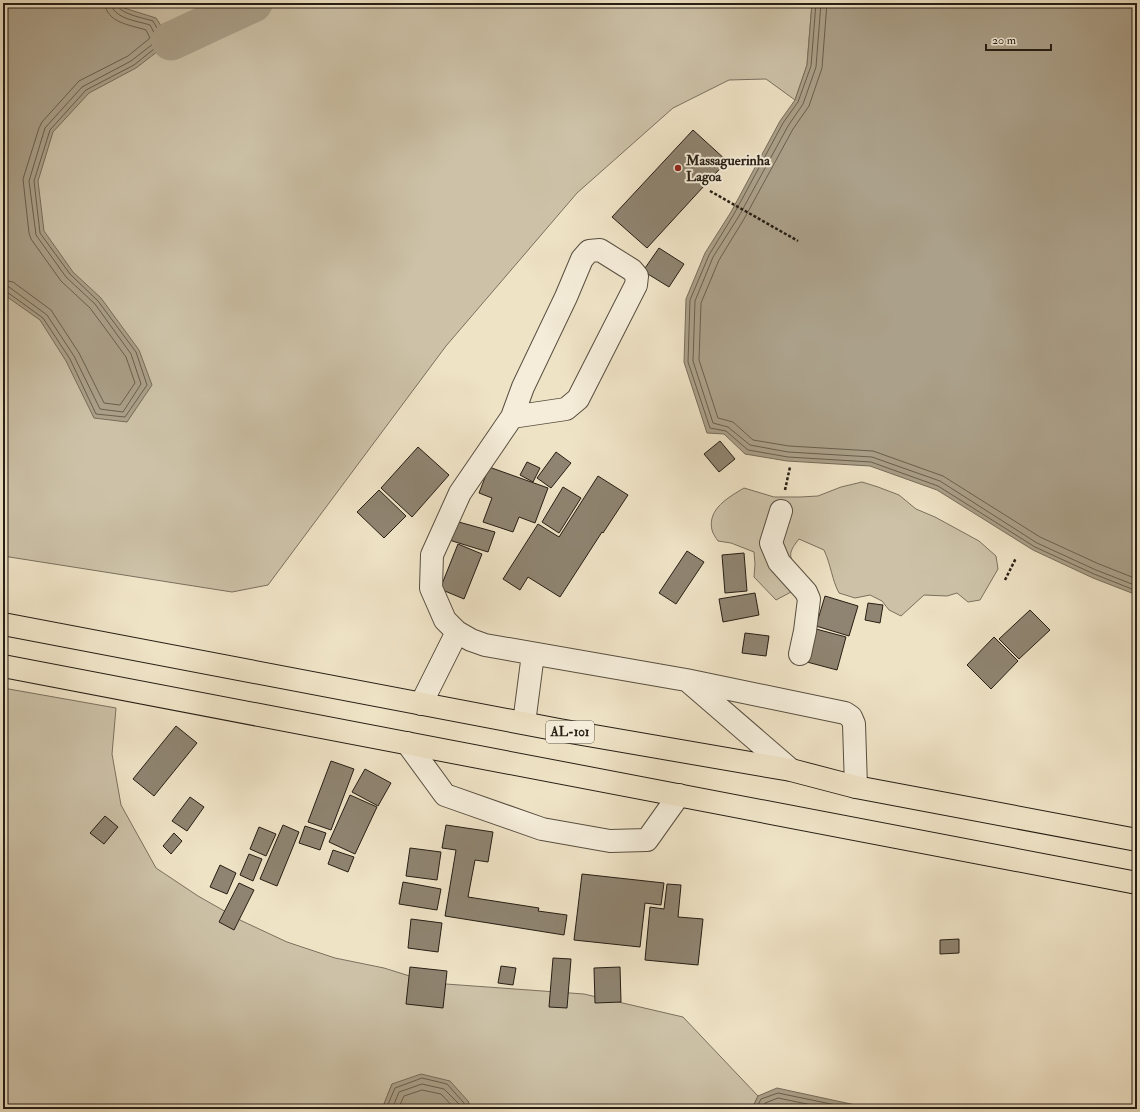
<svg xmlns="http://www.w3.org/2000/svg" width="1140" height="1112" viewBox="0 0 1140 1112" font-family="'IM FELL Double Pica',serif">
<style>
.green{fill:#cdc2a8;stroke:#7a705e}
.water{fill:#aba089;stroke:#766c5a}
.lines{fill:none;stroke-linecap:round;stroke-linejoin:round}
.shore{stroke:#685f4e;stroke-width:1}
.river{stroke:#aba089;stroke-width:39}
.building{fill:#8f8471;stroke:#261e14}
.minor-casing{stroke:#584f40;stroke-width:24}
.highway-casing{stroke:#261e14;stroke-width:24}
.path{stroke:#261e14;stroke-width:2.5;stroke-dasharray:3 2;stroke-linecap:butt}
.minor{stroke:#f5edda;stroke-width:22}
.highway{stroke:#efe3c6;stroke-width:22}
.poi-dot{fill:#8f2418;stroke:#f5edda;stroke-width:1.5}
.labels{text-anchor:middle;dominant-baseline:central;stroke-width:4;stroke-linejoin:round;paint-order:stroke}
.shield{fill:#f5edda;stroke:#645c4f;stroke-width:1}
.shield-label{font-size:13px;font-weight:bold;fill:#261e14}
.poi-label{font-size:14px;font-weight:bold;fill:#261e14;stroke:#f5edda;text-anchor:start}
</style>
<rect width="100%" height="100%" fill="#efe3c6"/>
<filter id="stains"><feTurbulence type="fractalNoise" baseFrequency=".005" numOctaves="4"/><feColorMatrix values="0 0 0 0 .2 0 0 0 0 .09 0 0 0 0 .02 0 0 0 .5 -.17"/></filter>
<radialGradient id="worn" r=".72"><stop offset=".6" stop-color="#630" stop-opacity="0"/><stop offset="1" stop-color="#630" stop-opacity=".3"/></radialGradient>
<!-- green -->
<path class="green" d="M3 3H812L807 65 795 100 766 79 729 80 673 108 577 193 446 346 268 585 232 592 3 556Z
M862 482 878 487 899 495 916 509 935 517 979 541 996 556 998 569 980 600 968 602 957 593 947 596 924 595 901 616 889 610 882 601 870 595 855 598 839 593C832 580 831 565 824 550L799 539C786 555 790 557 799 574L791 592 776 600 754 577 755 564 754 552 731 543 718 541C716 538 713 534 712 530 707 509 729 497 744 488L774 497H800L818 496 841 487Z
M3 688 116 708 112 754 121 805 156 868 198 896 242 921 287 942 335 958 384 968 432 983 584 994 683 1017 758 1096 752 1109H471L468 1101 392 1084 382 1109H3Z"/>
<!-- water -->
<path class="water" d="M3 3H119L124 8 156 18 171 41 136 68 89 93 53 132 38 181 44 231 73 272 101 298 139 350 152 385 127 422 94 418 66 361 40 320 3 294Z
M812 3H1137V595L1093 578 1033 550 937 490 870 466 787 461 745 454 724 434 707 433 684 362 686 299 705 253 731 212 780 121 795 100 807 65Z
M421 1074 450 1081 468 1101 471 1109H382L392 1084Z
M777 1088 874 1109H752L758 1096Z"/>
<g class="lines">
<!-- shore -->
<path class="shore" d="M816 3 811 66 798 102 783 123 734 214 709 255 690 300 688 362 710 428 726 431 748 450 788 457 871 462 938 486 1035 547 1094 574 1137 591
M821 3 816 67 803 104 788 126 739 216 713 257 695 301 693 361 713 423 728 427 750 445 788 452 872 457 940 481 1037 543 1096 570 1137 586
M827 3 822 68 809 106 793 129 744 219 719 260 701 303 699 360 718 418 733 422 753 440 789 446 873 451 943 476 1040 537 1099 564 1137 579
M3 280 13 282 51 310 79 353 104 403 120 405 135 383 126 357 110 335 90 308 61 281 31 239 29 233 23 179 39 128 42 122 79 81 128 56 150 38 146 30C131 25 106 23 105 3
M3 286 9 287 47 315 74 356 100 409 123 412 141 384 131 354 95 304 66 277 36 235 29 181 45 128 82 87 131 61 158 40 150 25C138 21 113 19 111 3
M3 291 7 292 43 318 70 359 96 414 125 417 147 385 136 352 98 301 70 274 40 233 34 181 50 130 86 90 134 65 164 41 153 21C144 18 118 14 116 3
M386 1109 395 1088 422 1078 447 1084 464 1103 466 1109
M392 1109 399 1092 422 1084 444 1089 460 1105 461 1109
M398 1109 404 1096 422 1090 441 1094 455 1109
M756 1109 761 1099 778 1093 855 1109
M762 1109 765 1103 778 1098 831 1109"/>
<!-- river -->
<path class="river" d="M171 41 253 3"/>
</g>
<!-- building -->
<path class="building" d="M693 130 727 161 647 248 612 217Z
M659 248 684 264 669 287 643 271Z
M720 441 735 459 719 472 704 454Z
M418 447 449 475 412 517 381 488Z
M556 452 571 463 551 488 537 478Z
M527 462 540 468 533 482 520 475Z
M489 467 548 488 535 523 519 517 513 532 483 522 492 498 479 493Z
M598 476 628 495 603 533 602 532 560 597 528 577 520 590 503 579 538 524 559 537Z
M563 487 581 498 559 533 542 522Z
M379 490 406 516 384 538 357 512Z
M455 521 495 532 488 552 449 540Z
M458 544 482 554 464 599 440 589Z
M687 551 704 562 676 604 659 593Z
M744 553 747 591 725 593 722 555Z
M755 593 759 615 723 622 719 599Z
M825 596 858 606 849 636 816 626Z
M868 603 883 605 880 623 865 620Z
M1030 610 1050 630 1019 659 999 639Z
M816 629 846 637 837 670 807 662Z
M745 633 769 636 766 656 742 653Z
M994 637 1018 661 991 689 967 665Z
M176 726 197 743 154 796 133 779Z
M331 761 354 769 331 830 308 822Z
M365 769 391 783 378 806 352 792Z
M350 795 377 807 355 854 329 842Z
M190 797 204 807 187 831 172 821Z
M105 816 118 827 104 844 90 833Z
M283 825 299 832 277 886 260 879Z
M446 825 493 832 488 862 475 860 468 897 539 908 538 911 567 915 564 935 445 916 456 850 442 848Z
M305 826 326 833 320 850 299 843Z
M259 827 276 834 266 856 250 849Z
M174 833 182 841 171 854 163 846Z
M410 848 441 852 437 880 406 876Z
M333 850 354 857 348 872 328 864Z
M249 854 262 859 253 881 240 875Z
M220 865 236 873 227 894 210 887Z
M582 874 664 883 661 905 645 903 640 947 574 940Z
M403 882 441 889 437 910 399 904Z
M239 883 254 890 234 930 219 922Z
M667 884 681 885 678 917 703 919 698 965 645 960 650 907 664 909Z
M411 919 442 923 438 952 408 948Z
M959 939V953L940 954V940Z
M553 958 571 959 567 1008 549 1007Z
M501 966 516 968 513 985 498 983Z
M410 967 447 971 443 1008 406 1004Z
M620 967 621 1002 595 1003 594 968Z"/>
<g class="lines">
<defs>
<path id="minor" d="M512 417 566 409 578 399 636 285 637 276 632 270 600 250 589 251 582 259 566 297 523 387 512 417 460 493 432 555 431 588 445 620 457 632 471 640 485 645 686 680 845 713 851 717 854 724 856 787
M781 511 771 543 779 562 806 592 809 599 805 631 800 654
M689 682 791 770
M421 704 457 632
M524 723 533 654
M407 743 445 795 542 829 610 841 647 840 679 795"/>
<path id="highway" d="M3 624 559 730 791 770 856 787 1137 840
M3 666 1137 883"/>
</defs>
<!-- minor casing -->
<use href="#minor" class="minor-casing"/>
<!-- highway casing -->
<use href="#highway" class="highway-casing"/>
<!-- path -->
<path class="path" d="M710 191 798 241
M785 490 790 467
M1005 580 1016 558"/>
<!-- minor -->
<use href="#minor" class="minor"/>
<!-- highway -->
<use href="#highway" class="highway"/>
</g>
<!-- markers -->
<circle class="poi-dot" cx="678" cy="168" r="4"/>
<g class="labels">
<!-- shield labels -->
<rect class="shield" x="546" y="721" width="48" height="22" rx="3"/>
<g class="shield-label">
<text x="570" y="732">AL-101</text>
</g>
<!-- poi labels -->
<g class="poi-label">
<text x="686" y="160">Massaguerinha<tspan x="686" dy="16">Lagoa</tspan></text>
</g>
</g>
<!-- margin -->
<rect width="1140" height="1112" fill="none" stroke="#efe3c6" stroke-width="16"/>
<rect x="4" y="4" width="1132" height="1104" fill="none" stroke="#261e14" stroke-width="2"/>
<rect x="8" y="8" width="1124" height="1096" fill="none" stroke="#261e14"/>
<!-- scale -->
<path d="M986 44v6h65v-6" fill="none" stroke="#261e14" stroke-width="2"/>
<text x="992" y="44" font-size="12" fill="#261e14" stroke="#f5edda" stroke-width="3" paint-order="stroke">20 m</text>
<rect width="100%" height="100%" filter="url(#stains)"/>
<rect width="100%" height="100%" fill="url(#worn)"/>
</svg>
